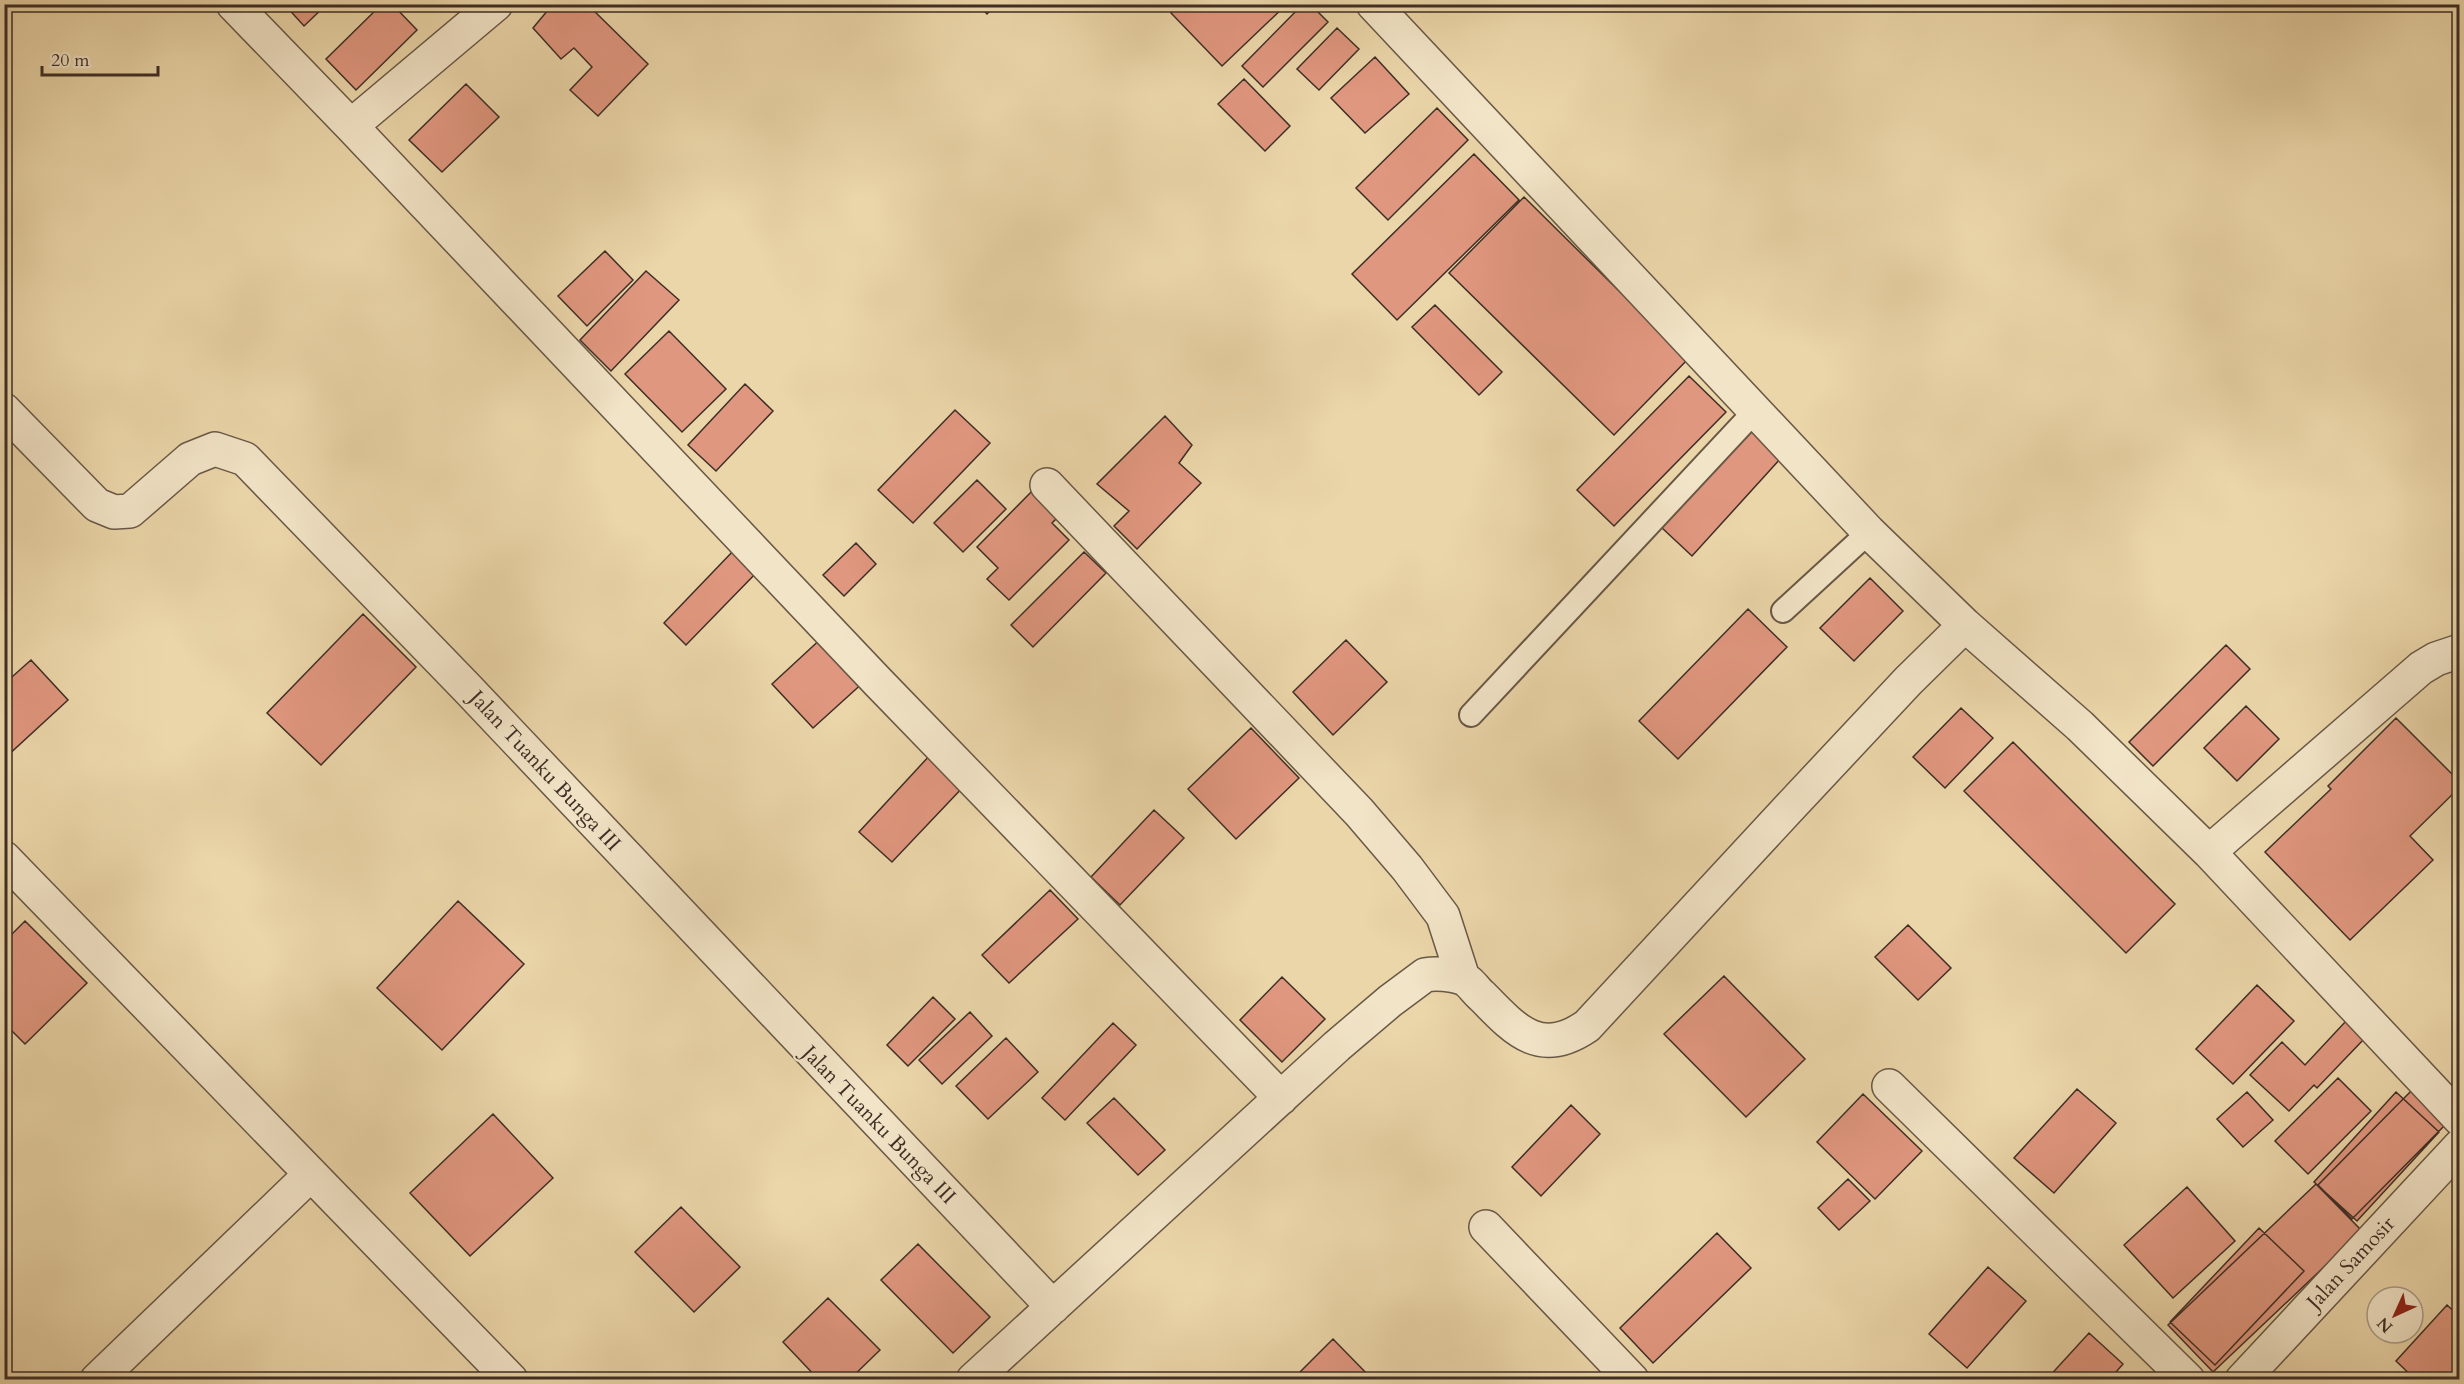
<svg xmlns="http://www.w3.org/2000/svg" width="2464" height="1384" viewBox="0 0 2464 1384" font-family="Cardo,serif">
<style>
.building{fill:#e0977f;stroke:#3e2e26;stroke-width:1.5}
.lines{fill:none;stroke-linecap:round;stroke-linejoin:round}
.service-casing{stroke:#695847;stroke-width:26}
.minor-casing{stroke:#695847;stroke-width:36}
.service{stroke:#f2e4c7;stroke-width:22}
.minor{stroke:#f2e4c7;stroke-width:33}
.labels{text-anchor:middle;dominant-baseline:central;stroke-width:4.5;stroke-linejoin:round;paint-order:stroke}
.street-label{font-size:21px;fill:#3e2e26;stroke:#f2e4c7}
</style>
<rect width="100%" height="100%" fill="#ebd6a9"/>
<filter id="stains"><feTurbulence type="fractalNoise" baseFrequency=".00333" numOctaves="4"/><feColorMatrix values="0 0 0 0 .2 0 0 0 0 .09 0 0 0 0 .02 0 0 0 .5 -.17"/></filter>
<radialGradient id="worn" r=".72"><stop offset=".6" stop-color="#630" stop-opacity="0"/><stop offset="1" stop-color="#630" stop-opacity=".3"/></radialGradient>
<!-- building -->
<path class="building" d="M284 4H327L304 26Z
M382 4H392L417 30 356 90 326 59Z
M553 4H587L648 64 598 116 570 90 592 67 574 48 561 59 533 28Z
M978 4H997L987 14Z
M1179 4H1287L1222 66 1171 13Z
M1303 4H1310L1328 22 1263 87 1242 66Z
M1337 28 1359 49 1319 90 1297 69Z
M1375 57 1409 94 1365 133 1331 98Z
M1244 79 1290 126 1265 151 1218 104Z
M466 84 499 117 442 172 409 140Z
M1437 108 1468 140 1388 220 1356 188Z
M1474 154 1519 200 1397 320 1352 274Z
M1524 197 1688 359 1614 435 1449 273Z
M605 251 633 280 587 326 558 296Z
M646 271 679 300 611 371 580 340Z
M1435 305 1502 372 1479 395 1412 327Z
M669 331 726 389 682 432 625 374Z
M1689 376 1726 412 1614 526 1577 490Z
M745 384 773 411 716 471 688 445Z
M955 410 990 443 913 523 878 490Z
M1165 416 1192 445 1179 463 1201 483 1137 549 1114 526 1129 511 1097 484Z
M1752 429 1782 457 1692 556 1661 527Z
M977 480 1006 509 963 552 934 523Z
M1035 488 1061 514 1052 523 1069 540 1009 600 987 579 998 568 977 547Z
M856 543 876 564 844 596 823 575Z
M735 549 758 571 686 645 664 623Z
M1084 552 1106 573 1033 647 1011 625Z
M1870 578 1903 611 1854 661 1820 628Z
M1748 609 1787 647 1678 759 1639 721Z
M363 614 416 667 321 765 267 713Z
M825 635 866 680 813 728 772 684Z
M1346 640 1387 682 1333 735 1293 692Z
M2226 645 2250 669 2153 766 2129 742Z
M31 660 68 700 6 757 4 684Z
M2246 706 2279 739 2237 781 2204 748Z
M1961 708 1993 738 1945 788 1913 757Z
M2396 718 2460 782V787L2410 836 2433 860 2350 940 2265 852 2331 789 2328 786Z
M1251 728 1299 778 1236 839 1188 789Z
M2013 742 2175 904 2126 953 1964 791Z
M931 754 965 785 892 862 859 832Z
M1154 810 1184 838 1120 905 1091 877Z
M1050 890 1078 919 1009 983 982 955Z
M458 901 524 964 442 1050 377 988Z
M25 921 87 983 25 1044 4 1023V942Z
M1908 925 1951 968 1918 1000 1875 957Z
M1724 976 1805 1059 1746 1117 1664 1034Z
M1282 977 1325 1019 1282 1062 1240 1020Z
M2257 985 2294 1021 2233 1084 2196 1049Z
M933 997 955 1019 908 1066 887 1045Z
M970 1012 992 1036 942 1084 919 1060Z
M2346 1021 2364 1039 2317 1088 2314 1085 2289 1111 2250 1075 2282 1042 2305 1065Z
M1113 1023 1136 1045 1065 1120 1042 1098Z
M1006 1038 1038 1072 988 1119 956 1086Z
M2338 1078 2371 1111 2308 1174 2275 1141Z
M2415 1087 2449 1121 2352 1219 2318 1185Z
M2077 1089 2116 1123 2054 1193 2014 1158Z
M2247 1092 2273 1120 2243 1147 2217 1119Z
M2396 1092 2439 1132 2357 1221 2314 1182Z
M1863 1094 1922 1151 1875 1199 1817 1142Z
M1114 1098 1165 1150 1138 1175 1087 1123Z
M1571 1105 1600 1134 1541 1196 1512 1167Z
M493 1114 553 1178 470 1256 410 1193Z
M1848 1179 1870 1201 1839 1230 1818 1208Z
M2316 1184 2362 1231 2213 1372 2168 1325Z
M2187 1187 2235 1241 2173 1298 2124 1245Z
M681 1207 740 1267 694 1312 635 1252Z
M2259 1228 2304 1271 2215 1365 2170 1322Z
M1717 1233 1751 1268 1653 1363 1620 1328Z
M918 1244 990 1317 953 1353 881 1280Z
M1988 1267 2026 1301 1967 1368 1929 1334Z
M828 1298 880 1350 849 1380H819L783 1342Z
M2447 1305 2460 1317V1380H2416L2396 1361Z
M2089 1333 2123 1364 2109 1380H2046Z
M1333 1339 1373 1380H1292Z"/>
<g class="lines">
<defs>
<path id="service" d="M1783 611 1869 532
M1471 715 1754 412"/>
<path id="minor" d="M233 4 351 126 878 682 1281 1098
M1373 4 1869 532 1965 625
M351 126 496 4
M4 410 97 505 114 512 130 511 190 459 215 449 245 459 467 688 1053 1307
M1047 485 1359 812 1407 868 1443 916 1463 978
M2209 852 2421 668 2436 659 2460 651
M4 858 511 1380
M1889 1086 2188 1380
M1486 1227 1632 1380
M97 1380 311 1174
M973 1380 1337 1046 1390 1001 1425 975C1435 973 1452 974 1462 978 1469 980 1476 991 1482 996 1516 1031 1540 1058 1587 1026L1789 808 1908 681 1965 625 2080 726 2209 852 2460 1119
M2242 1380 2460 1146"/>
</defs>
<!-- service casing -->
<use href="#service" class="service-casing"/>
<!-- minor casing -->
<use href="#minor" class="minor-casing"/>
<!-- service -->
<use href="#service" class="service"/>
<!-- minor -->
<use href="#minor" class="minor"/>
</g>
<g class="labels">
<!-- street labels -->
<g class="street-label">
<text transform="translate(545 771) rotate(47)">Jalan Tuanku Bunga III</text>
<text transform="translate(879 1125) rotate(46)">Jalan Tuanku Bunga III</text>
<text transform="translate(2351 1263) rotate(-47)">Jalan Samosir</text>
</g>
</g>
<!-- margin -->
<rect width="2464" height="1384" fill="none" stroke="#ebd6a9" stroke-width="24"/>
<rect x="6" y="6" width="2452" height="1372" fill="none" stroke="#3e2e26" stroke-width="3"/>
<rect x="12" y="12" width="2440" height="1360" fill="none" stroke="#3e2e26" stroke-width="1.5"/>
<!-- north arrow -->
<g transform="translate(2395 1315) rotate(225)"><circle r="28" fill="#f2e4c7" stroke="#aa9b87" stroke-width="1.5"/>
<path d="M0-4.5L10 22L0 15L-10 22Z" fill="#8f2418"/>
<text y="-9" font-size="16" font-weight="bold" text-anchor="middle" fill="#3e2e26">N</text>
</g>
<!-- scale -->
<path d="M42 66v9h116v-9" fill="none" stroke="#3e2e26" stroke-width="3"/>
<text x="51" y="66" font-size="18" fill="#3e2e26" stroke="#f2e4c7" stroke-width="4.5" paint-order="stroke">20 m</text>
<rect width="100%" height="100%" filter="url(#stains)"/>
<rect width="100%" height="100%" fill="url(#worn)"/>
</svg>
